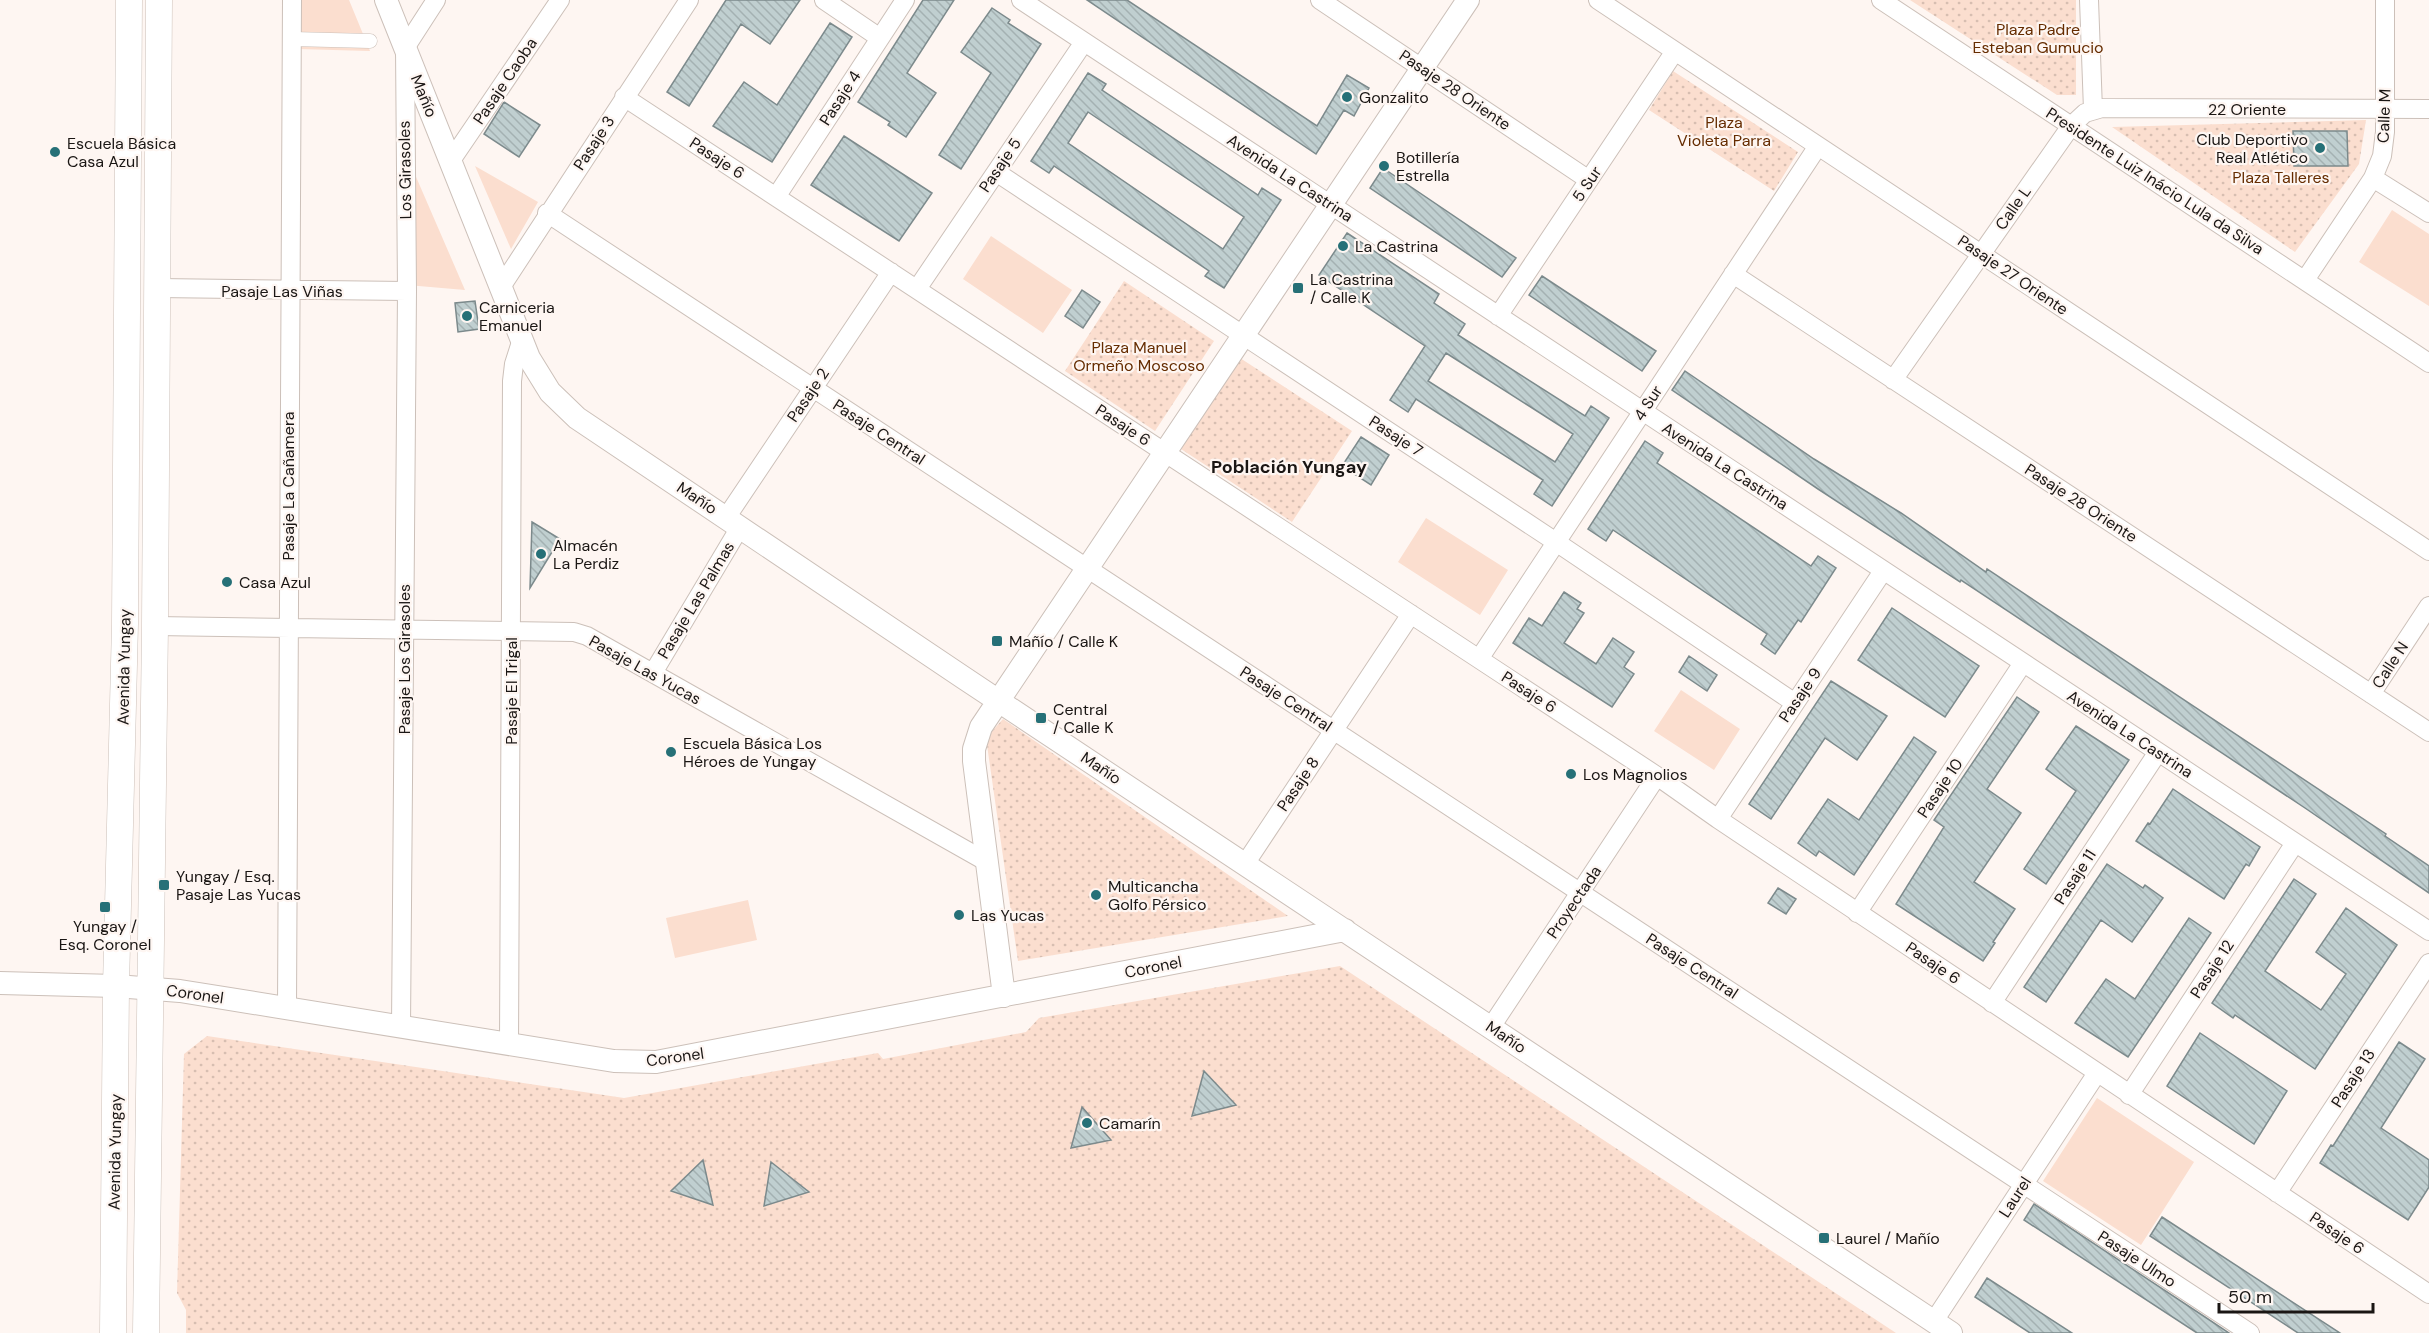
<svg xmlns="http://www.w3.org/2000/svg" width="2429" height="1333" viewBox="0 0 2429 1333" font-family="'DM Sans',sans-serif">
<style>
.green{fill:#fbdecf}
.park{fill:url(#park-dots)}
.building{fill:url(#building-back-hatch);stroke:#7c8a8c;stroke-width:1.5;fill-rule:evenodd}
.lines{fill:none;stroke-linecap:round;stroke-linejoin:round}
.pedestrian-casing{stroke:#ccc0b9;stroke-width:15}
.minor-casing{stroke:#ccc0b9;stroke-width:20}
.tertiary-casing{stroke:#ccc0b9;stroke-width:24}
.secondary-casing{stroke:#ccc0b9;stroke-width:27}
.pedestrian{stroke:#fff;stroke-width:14}
.minor{stroke:#fff;stroke-width:18}
.tertiary{stroke:#fff;stroke-width:22}
.secondary{stroke:#fff;stroke-width:26}
.poi-dot{fill:#267077;stroke:#fef6f2;stroke-width:2}
.labels{text-anchor:middle;dominant-baseline:central;stroke-width:4.5;stroke-linejoin:round;paint-order:stroke}
.park-label{font-size:16px;fill:#652c00;stroke:#fef6f2}
.street-label{font-size:16px;fill:#1a1614;stroke:#fef6f2}
.poi-label{font-size:16px;fill:#1a1614;stroke:#fef6f2;text-anchor:start}
.neighbourhood-label{font-size:18px;font-weight:bold;fill:#1a1614;stroke:#fef6f2}
</style>
<defs>
<pattern id="park-dots" width="8" height="8" patternUnits="userSpaceOnUse" patternTransform="scale(1.5)"><rect width="8" height="8" fill="#fbdecf"/><path d="M2 2h.1M6 6h.1" fill="none" stroke="#d7beb1" stroke-width="1.8" stroke-linecap="round"/></pattern>
<pattern id="building-back-hatch" width="6" height="6" patternUnits="userSpaceOnUse" patternTransform="scale(1.5)"><rect width="6" height="6" fill="#c0cfd0"/><path d="M-1 5l2 2M0 0l6 6M5-1l2 2" fill="none" stroke="#a4b1b2"/></pattern>
</defs>
<rect width="100%" height="100%" fill="#fef6f2"/>
<!-- green -->
<path class="green" d="M300 0H349L370 51 297 49Z
M407 156 465 290 407 285Z
M475 166 538 202 511 249Z
M2392 210 2429 234V306L2359 262Z
M991 236 1072 290 1043 333 963 279Z
M1426 518 1508 570 1480 615 1398 562Z
M1681 690 1740 729 1714 770 1654 731Z
M748 900 757 940 675 958 666 918Z
M2097 1098 2194 1162 2141 1245 2043 1181Z"/>
<!-- park -->
<path class="park" d="M1910 0H2076V95H2057Z
M1673 71 1798 152 1774 191 1649 110Z
M2366 120 2359 164 2295 252 2112 127Z
M1124 281 1214 341 1155 431 1065 371Z
M1240 358 1352 431 1292 522 1181 449Z
M1003 719 1288 916 1018 961 986 738Z
M1340 966 1896 1333H186V1310L177 1293 184 1054 207 1036 624 1098 878 1053 883 1059 1026 1032 1039 1018Z"/>
<!-- building -->
<path class="building" d="M726 0H800L770 44 741 24 689 106 667 92Z
M923 0H954L907 73 936 93 906 137 888 125 890 122 858 102Z
M1087 0H1127L1317 126 1347 75 1369 88 1354 116 1344 110 1316 154Z
M992 8 1010 20 1008 23 1041 44 961 169 939 155 991 73 961 52Z
M830 23 852 37 772 162 713 126 744 82 777 105Z
M1088 73 1106 84 1102 90 1258 195 1262 188 1281 200 1224 288 1205 276 1209 271 1054 166 1049 173 1031 161ZM1088 112 1244 217 1223 249 1068 143Z
M504 102 540 125 519 157 484 134Z
M2293 131H2347L2348 166H2294Z
M844 136 932 193 899 241 811 185Z
M1383 168 1516 258 1502 277 1370 188Z
M1347 233 1439 294 1434 303 1465 324 1458 335 1585 416 1591 406 1609 418 1552 506 1534 494 1543 480 1416 399 1408 412 1390 400 1425 346 1319 275ZM1446 353 1573 434 1555 462 1428 381Z
M1542 276 1656 351 1642 371 1529 295Z
M1082 290 1100 302 1083 328 1065 316Z
M475 301 479 329 458 332 455 303Z
M1685 371 1814 459 1901 513 1986 572 1987 569 2386 834 2385 836 2429 866V893L2305 808 1961 580 1960 582 1818 489 1672 390Z
M1361 437 1389 455 1371 485 1342 466Z
M1645 441 1663 453 1657 463 1811 566 1818 556 1836 568 1801 622 1798 620 1775 654 1761 644 1767 634 1613 530 1606 541 1588 529Z
M532 522 560 539 530 588Z
M1564 592 1581 603 1577 609 1584 613 1564 643 1596 664 1613 638 1634 652 1624 667 1634 674 1612 707 1513 643 1529 618 1542 626Z
M1892 608 1979 666 1945 717 1858 660Z
M1689 656 1717 675 1707 691 1679 672Z
M1831 681 1887 716 1857 760 1825 738 1771 819 1749 804Z
M2017 697 2039 712 1987 789 2021 813 1974 882 2015 909 1993 942 1995 943 1983 961 1896 904 1944 827 1934 820Z
M2076 726 2129 760 2046 884 2024 869 2076 791 2046 769Z
M1914 737 1936 752 1854 875 1819 851 1816 856 1798 843 1828 799 1859 820Z
M2173 789 2260 847 2249 866 2246 864 2224 899 2136 841 2148 823 2150 824Z
M2107 864 2143 888 2145 885 2163 898 2132 942 2101 920 2046 1002 2024 987Z
M2294 879 2316 894 2265 971 2321 1010 2346 974 2316 952 2346 908 2397 945 2315 1069 2235 1015 2233 1018 2212 1003Z
M1778 888 1796 899 1786 914 1768 903Z
M2189 918 2211 933 2128 1057 2075 1023 2106 979 2135 999Z
M2200 1033 2287 1091 2254 1144 2167 1086Z
M2399 1042 2425 1059 2381 1128 2429 1160V1187L2408 1220 2320 1163 2331 1145 2333 1146Z
M1204 1071 1236 1105 1192 1116Z
M1082 1107 1111 1140 1071 1148Z
M703 1160 713 1205 671 1191Z
M771 1162 809 1192 764 1206Z
M2034 1204 2205 1317 2229 1333H2197L2024 1220Z
M2162 1217 2340 1333H2298L2150 1236Z
M1987 1278 2072 1333H2030L1975 1297Z"/>
<g class="lines">
<defs>
<path id="pedestrian" d="M292 39 370 41"/>
<path id="minor" d="M824 0 880 38
M1021 0 2429 931
M1320 0 1589 180
M1598 0 2429 551
M1881 0 2429 363
M2089 0 2093 110
M624 97 1657 776 1718 819 2429 1294
M450 162 560 0
M996 172 1556 542 1795 703
M2373 178 2429 213
M776 197 905 0
M547 213 2250 1333
M1733 274 2429 732
M2305 280 2373 178 2382 156 2385 132V0
M501 287 689 0
M158 288 407 291
M917 289 1084 42
M1498 316 1675 51
M1893 380 2071 126 2085 113 2102 108 2429 109
M726 518 891 272
M155 626 574 632 587 636 987 862
M1479 659 1818 146
M653 673 740 527
M2371 694 2429 606
M1718 819 1883 571
M1245 864 1411 614
M1857 913 2023 663
M1992 1003 2158 752
M287 1008 292 0
M401 1027 407 291 405 48 436 0
M1491 1027 1657 776
M509 1044 512 381 514 364 522 339
M2129 1095 2295 843
M2277 1193 2429 963
M1934 1321 2097 1073"/>
<path id="tertiary" d="M386 0 529 358 550 392 577 418 964 678 1951 1333
M0 983 116 986 180 991 614 1061 656 1062 1345 930
M1004 996 974 761V749L981 727 1468 0"/>
<path id="secondary" d="M113 1333 116 986 125 624 129 0
M146 1333 155 626 159 0"/>
</defs>
<!-- pedestrian casing -->
<use href="#pedestrian" class="pedestrian-casing"/>
<!-- minor casing -->
<use href="#minor" class="minor-casing"/>
<!-- tertiary casing -->
<use href="#tertiary" class="tertiary-casing"/>
<!-- secondary casing -->
<use href="#secondary" class="secondary-casing"/>
<!-- pedestrian -->
<use href="#pedestrian" class="pedestrian"/>
<!-- minor -->
<use href="#minor" class="minor"/>
<!-- tertiary -->
<use href="#tertiary" class="tertiary"/>
<!-- secondary -->
<use href="#secondary" class="secondary"/>
</g>
<!-- markers -->
<g class="poi-dot">
<circle cx="1347" cy="97" r="6"/>
<circle cx="2320" cy="148" r="6"/>
<circle cx="55" cy="152" r="6"/>
<circle cx="1384" cy="166" r="6"/>
<circle cx="1343" cy="246" r="6"/>
<rect x="1292" y="282" width="12" height="12" rx="3"/>
<circle cx="467" cy="316" r="6"/>
<circle cx="541" cy="554" r="6"/>
<circle cx="227" cy="582" r="6"/>
<rect x="991" y="635" width="12" height="12" rx="3"/>
<rect x="1035" y="712" width="12" height="12" rx="3"/>
<circle cx="671" cy="752" r="6"/>
<circle cx="1571" cy="774" r="6"/>
<rect x="158" y="879" width="12" height="12" rx="3"/>
<circle cx="1096" cy="895" r="6"/>
<rect x="99" y="901" width="12" height="12" rx="3"/>
<circle cx="959" cy="915" r="6"/>
<circle cx="1087" cy="1123" r="6"/>
<rect x="1818" y="1232" width="12" height="12" rx="3"/>
</g>
<g class="labels">
<!-- park labels -->
<g class="park-label">
<text x="2038" y="29">Plaza Padre<tspan x="2038" dy="18">Esteban Gumucio</tspan></text>
<text x="1724" y="122">Plaza<tspan x="1724" dy="18">Violeta Parra</tspan></text>
<text x="2281" y="177">Plaza Talleres</text>
<text x="1139" y="347">Plaza Manuel<tspan x="1139" dy="18">Ormeño Moscoso</tspan></text>
</g>
<!-- street labels -->
<g class="street-label">
<text transform="translate(505 81) rotate(-56)">Pasaje Caoba</text>
<text transform="translate(1455 90) rotate(34)">Pasaje 28 Oriente</text>
<text transform="translate(424 96) rotate(68)">Mañío</text>
<text transform="translate(840 98) rotate(-57)">Pasaje 4</text>
<text x="2247" y="109">22 Oriente</text>
<text transform="translate(2384 116) rotate(-88)">Calle M</text>
<text transform="translate(594 143) rotate(-57)">Pasaje 3</text>
<text transform="translate(717 158) rotate(33)">Pasaje 6</text>
<text transform="translate(1000 165) rotate(-56)">Pasaje 5</text>
<text transform="translate(405 170) rotate(-91)">Los Girasoles</text>
<text transform="translate(1290 178) rotate(33)">Avenida La Castrina</text>
<text transform="translate(2155 181) rotate(33)">Presidente Luiz Inácio Lula da Silva</text>
<text transform="translate(1587 184) rotate(-56)">5 Sur</text>
<text transform="translate(2013 208) rotate(-55)">Calle L</text>
<text transform="translate(2013 275) rotate(34)">Pasaje 27 Oriente</text>
<text x="282" y="291">Pasaje Las Viñas</text>
<text transform="translate(808 395) rotate(-56)">Pasaje 2</text>
<text transform="translate(1648 403) rotate(-57)">4 Sur</text>
<text transform="translate(1123 425) rotate(33)">Pasaje 6</text>
<text transform="translate(879 432) rotate(33)">Pasaje Central</text>
<text transform="translate(1396 436) rotate(33)">Pasaje 7</text>
<text transform="translate(1725 466) rotate(33)">Avenida La Castrina</text>
<text transform="translate(288 486) rotate(-90)">Pasaje La Cañamera</text>
<text transform="translate(697 498) rotate(34)">Mañío</text>
<text transform="translate(2081 503) rotate(33)">Pasaje 28 Oriente</text>
<text transform="translate(696 600) rotate(-59)">Pasaje Las Palmas</text>
<text transform="translate(404 659) rotate(-90)">Pasaje Los Girasoles</text>
<text transform="translate(2390 665) rotate(-57)">Calle N</text>
<text transform="translate(124 667) rotate(-89)">Avenida Yungay</text>
<text transform="translate(645 670) rotate(29)">Pasaje Las Yucas</text>
<text transform="translate(511 691) rotate(-90)">Pasaje El Trigal</text>
<text transform="translate(1529 692) rotate(33)">Pasaje 6</text>
<text transform="translate(1800 695) rotate(-56)">Pasaje 9</text>
<text transform="translate(1286 699) rotate(33)">Pasaje Central</text>
<text transform="translate(2130 734) rotate(33)">Avenida La Castrina</text>
<text transform="translate(1101 768) rotate(34)">Mañío</text>
<text transform="translate(1298 784) rotate(-56)">Pasaje 8</text>
<text transform="translate(1940 788) rotate(-56)">Pasaje 10</text>
<text transform="translate(2075 877) rotate(-57)">Pasaje 11</text>
<text transform="translate(1574 902) rotate(-56)">Proyectada</text>
<text transform="translate(1933 963) rotate(34)">Pasaje 6</text>
<text transform="translate(1692 966) rotate(33)">Pasaje Central</text>
<text transform="translate(1153 967) rotate(-11)">Coronel</text>
<text transform="translate(2212 969) rotate(-57)">Pasaje 12</text>
<text transform="translate(195 994) rotate(8)">Coronel</text>
<text transform="translate(1506 1037) rotate(34)">Mañío</text>
<text transform="translate(675 1057) rotate(-8)">Coronel</text>
<text transform="translate(2353 1078) rotate(-57)">Pasaje 13</text>
<text transform="translate(115 1152) rotate(-89)">Avenida Yungay</text>
<text transform="translate(2015 1197) rotate(-57)">Laurel</text>
<text transform="translate(2337 1233) rotate(34)">Pasaje 6</text>
<text transform="translate(2137 1259) rotate(33)">Pasaje Ulmo</text>
</g>
<!-- poi labels -->
<g class="poi-label">
<text x="1359" y="97">Gonzalito</text>
<text x="2308" y="139" text-anchor="end">Club Deportivo<tspan x="2308" dy="18">Real Atlético</tspan></text>
<text x="67" y="143">Escuela Básica<tspan x="67" dy="18">Casa Azul</tspan></text>
<text x="1396" y="157">Botillería<tspan x="1396" dy="18">Estrella</tspan></text>
<text x="1355" y="246">La Castrina</text>
<text x="1310" y="279">La Castrina<tspan x="1310" dy="18">/ Calle K</tspan></text>
<text x="479" y="307">Carniceria<tspan x="479" dy="18">Emanuel</tspan></text>
<text x="553" y="545">Almacén<tspan x="553" dy="18">La Perdiz</tspan></text>
<text x="239" y="582">Casa Azul</text>
<text x="1009" y="641">Mañío / Calle K</text>
<text x="1053" y="709">Central<tspan x="1053" dy="18">/ Calle K</tspan></text>
<text x="683" y="743">Escuela Básica Los<tspan x="683" dy="18">Héroes de Yungay</tspan></text>
<text x="1583" y="774">Los Magnolios</text>
<text x="176" y="876">Yungay / Esq.<tspan x="176" dy="18">Pasaje Las Yucas</tspan></text>
<text x="1108" y="886">Multicancha<tspan x="1108" dy="18">Golfo Pérsico</tspan></text>
<text x="971" y="915">Las Yucas</text>
<text x="105" y="926" text-anchor="middle">Yungay /<tspan x="105" dy="18">Esq. Coronel</tspan></text>
<text x="1099" y="1123">Camarín</text>
<text x="1836" y="1238">Laurel / Mañío</text>
</g>
<!-- neighbourhood labels -->
<g class="neighbourhood-label">
<text x="1289" y="467">Población Yungay</text>
</g>
</g>
<!-- scale -->
<path d="M2219 1303v9h154v-9" fill="none" stroke="#1a1614" stroke-width="3"/>
<text x="2228" y="1303" font-size="18" fill="#1a1614" stroke="#fef6f2" stroke-width="4.5" paint-order="stroke">50 m</text>
</svg>
